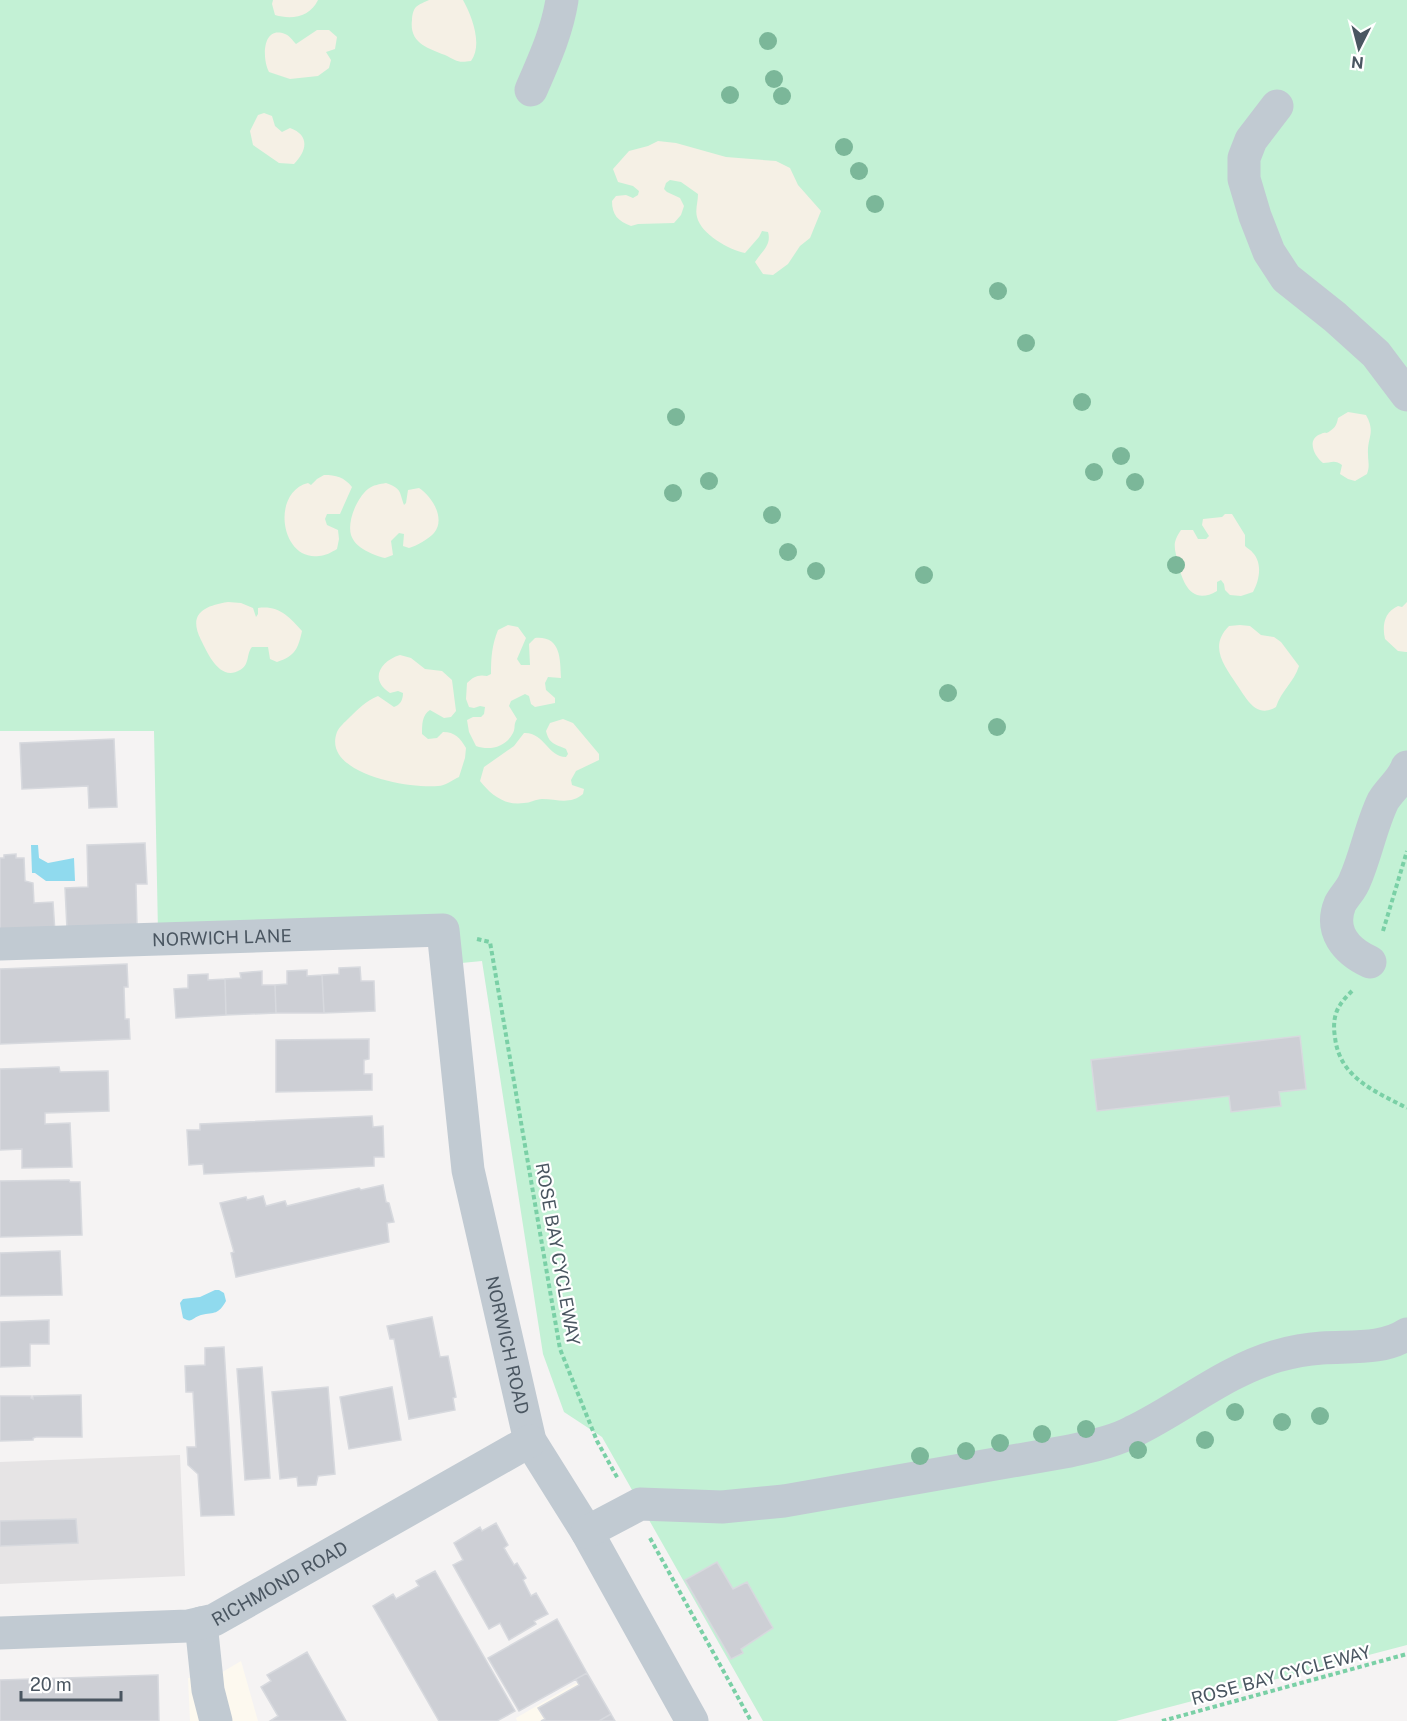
<svg xmlns="http://www.w3.org/2000/svg" width="1407" height="1721" viewBox="0 0 1407 1721" font-family="'Public Sans',sans-serif">
<style>
.commercial{fill:#fdf9ef}
.education{fill:#e6e4e5}
.green{fill:#c3f1d5}
.sand{fill:#f5f0e5}
.water{fill:#90daee}
.building{fill:#cdcfd5;stroke:#d7d9de;stroke-width:1.5}
.lines{fill:none;stroke-linecap:round;stroke-linejoin:round}
.path{stroke:#7ad0a6;stroke-width:4;stroke-dasharray:4.5 3;stroke-linecap:butt}
.minor{stroke:#c1cad2;stroke-width:33}
.tree{fill:#7bb799}
.labels{text-anchor:middle;dominant-baseline:central;stroke-width:4.5;stroke-linejoin:round;paint-order:stroke}
.street-label{font-size:18px;fill:#4a5661;stroke:#fff}
</style>
<rect width="100%" height="100%" fill="#f5f3f3"/>
<!-- commercial -->
<path class="commercial" d="M241 1661 258 1721H190L188 1678 214 1677Z
M583 1679 607 1721H517L516 1718Z"/>
<!-- education -->
<path class="education" d="M180 1455 185 1576 0 1584V1462Z"/>
<!-- green -->
<path class="green" d="M0 0H1407V1645L1116 1721H763L602 1437 564 1412 543 1354 482 961 451 964 455 919 158 932 154 731H0Z"/>
<!-- sand -->
<path class="sand" d="M273 0H318C310 17 292 20 275 15L272 4Z
M429 0H463C472 16 483 45 471 61 457 63 457 61 445 55 428 48 409 43 412 20 412 16 413 10 416 7 419 4 425 2 429 0Z
M317 30H329L337 37 335 49 326 52 331 60 329 68 318 76 290 79 269 72C262 59 262 25 285 34 290 36 292 40 296 44Z
M264 113 272 116 275 126 282 132 290 128C310 135 307 151 294 164L279 163 253 145 250 131 258 115Z
M658 141 676 143 726 157 776 161 790 168 798 185 821 211 810 238 800 246 788 264 773 275 763 274 755 262C761 252 772 245 768 232L762 231 759 237 745 253C729 250 701 234 697 217 695 210 698 202 698 194L681 182 670 180 666 183 664 189 667 192 680 198 684 206 681 215 674 223 638 224 631 226C618 221 612 215 612 201L616 196 626 195 633 198 638 195 639 191 633 186 618 182 613 169 629 151 648 146Z
M1348 412 1366 415C1376 433 1367 437 1368 454 1368 462 1370 466 1367 474L1355 481 1348 479 1340 474 1342 465C1335 459 1330 463 1323 463 1314 456 1306 439 1321 434 1327 431 1325 435 1330 431 1335 428 1337 424 1338 418Z
M324 475C336 475 344 477 352 487L340 514H327L325 519 327 525 338 530 339 539 337 549C332 552 325 556 319 556 280 561 271 492 308 483L311 485 317 479Z
M386 483C402 489 399 491 404 505L406 503 408 490 419 488C432 496 446 519 434 533 429 539 416 546 409 548L403 546 404 534 399 533 391 541 393 555 385 558C373 555 355 548 351 535 347 521 357 498 368 489 373 485 380 484 386 483Z
M1225 514H1232L1245 535V546C1248 549 1251 550 1253 553 1263 564 1259 581 1253 592L1241 596 1230 595 1225 590 1224 584 1221 580 1217 582V591C1192 606 1182 583 1178 562 1176 555 1173 546 1176 539 1177 536 1179 533 1181 530H1193L1198 539H1206L1209 536 1202 525 1203 519 1222 517Z
M228 602 241 603 253 608 256 617 258 614V608C278 605 289 616 302 631 298 649 295 656 277 662L270 659 268 647H252C246 654 250 665 240 670 220 682 208 654 201 640 188 614 203 606 228 602Z
M1407 602V652H1406L1398 651 1385 639C1382 626 1384 612 1398 606L1402 607Z
M508 625 518 627 526 638 517 659 521 665H530L529 644 535 638C561 636 560 658 561 678L548 677 545 683 546 690 555 698V703L535 707 531 704 529 696 525 694 511 701 509 706 517 719C513 725 516 727 513 733 506 747 490 751 476 746L469 732 467 720 473 717H481L484 714 485 707 480 706 474 708 469 707 466 699 467 683C473 677 478 674 487 676L491 674C491 657 492 645 498 630Z
M1240 625 1250 626 1261 635 1274 637 1281 642 1299 666C1294 682 1281 691 1276 707 1256 719 1247 699 1237 685 1225 666 1208 647 1229 626Z
M400 655 411 658 425 669 442 671 452 680 456 711 451 717 444 718 430 710C422 715 422 724 422 734L428 739 437 738 443 732C455 732 460 738 466 748L465 758 459 777C452 780 445 786 438 786 411 789 321 774 337 732 339 727 345 722 349 718 358 709 366 701 378 696L394 707C400 705 403 700 403 693L398 691 390 693C369 680 380 661 400 655Z
M563 719 573 723 599 754V760L576 771 571 780 572 785 584 789 583 794C570 805 557 799 542 799 536 799 530 803 524 803 505 806 491 795 480 781L484 767 514 746 524 733C544 732 548 757 566 757L568 754 566 749C555 744 549 744 546 731L550 723Z"/>
<!-- water -->
<path class="water" d="M31 845H38L39 858 48 863 74 858 75 881H46L35 873H32Z
M215 1290H219L224 1293 226 1301C218 1315 215 1312 201 1315 193 1317 192 1324 183 1318L180 1303 183 1299 200 1297Z"/>
<!-- building -->
<path class="building" d="M114 739 117 807 89 808 88 786 22 789 20 743Z
M145 843 147 884H136L137 926 67 929 65 888 88 887 87 845Z
M16 854V858H24L25 881 33 883 34 903 53 902 55 932 0 934V858H4V855Z
M127 964 128 987H124L125 1019H129L130 1039 0 1044V969Z
M360 967 361 981H374L375 1011 324 1013 322 975 339 974V968Z
M307 970V976L322 975 324 1013H276L275 985 287 984V971Z
M262 971V985H275L276 1013 226 1015 225 979 241 978 240 973Z
M208 974V980L225 979 226 1015 176 1018 174 989 188 988V975Z
M1300 1036 1306 1089 1279 1092 1281 1106 1231 1112 1229 1096 1097 1111 1091 1060Z
M369 1039V1059L364 1060V1074H372V1090L276 1092V1040Z
M59 1067 60 1072 108 1071 109 1111 45 1113V1124L70 1123 72 1167 22 1168V1149L0 1150V1069Z
M372 1116 373 1127 383 1126 384 1157H374V1166L204 1174 203 1164 189 1165 187 1130H200V1124Z
M69 1180 70 1182H80L82 1235 0 1237V1181Z
M383 1185 386 1202 389 1203 394 1222 387 1223 389 1242 236 1277 231 1253 234 1252 220 1203 246 1197 247 1200 263 1196 266 1206 285 1201 287 1206 359 1188 361 1190Z
M60 1251 62 1295 0 1296V1253Z
M432 1317 440 1357 448 1356 456 1397 453 1398 455 1410 409 1419 394 1339H390L387 1326Z
M49 1320V1344H30V1366L0 1367V1322Z
M224 1347 234 1515 201 1516 198 1474 188 1465 187 1447H196L193 1392H186L185 1366 205 1365V1348Z
M262 1367 270 1478 245 1480 237 1369Z
M328 1387 335 1474 318 1476 316 1485 298 1486 297 1477 280 1479 272 1392Z
M392 1387 401 1440 349 1449 340 1397Z
M81 1395 82 1437H36L33 1438V1440L0 1441V1396H31V1398L33 1399V1396Z
M76 1519 78 1543 0 1546V1521Z
M496 1523 508 1545 504 1548 514 1565 517 1563 526 1578 523 1580 531 1596 536 1593 548 1614 534 1621 536 1624 509 1640 500 1623 489 1629 453 1565 463 1560 454 1543 480 1527 482 1531Z
M717 1562 733 1589 747 1582 773 1628 741 1649 743 1653 731 1659 685 1580Z
M435 1571 515 1711 497 1721H439L373 1606 393 1594 396 1599 419 1586 416 1581Z
M557 1619 587 1673 519 1711 488 1658Z
M307 1652 346 1721H270L278 1716 261 1687 271 1681 267 1675Z
M587 1673 611 1714 599 1721H541L545 1719 538 1708 579 1685 576 1679Z
M158 1675 159 1721H0V1680Z
M611 1714 615 1721H599Z"/>
<g class="lines">
<!-- path -->
<path class="path" d="M1383 931 1407 851
M477 939 490 942 560 1349 597 1441 618 1479
M1352 991C1348 995 1343 1000 1340 1005 1334 1014 1333 1026 1335 1037 1339 1077 1374 1091 1407 1108
M650 1538 751 1721
M1162 1721 1407 1654"/>
<!-- minor -->
<g class="minor">
<path d="M531 90C544 60 557 32 562 0"/>
<path d="M1277 106 1251 140 1244 158V179L1255 216 1269 252 1286 278 1335 317 1376 354 1407 395"/>
<path id="s1" d="M0 944 443 930 468 1170 530 1441 587 1532 692 1721"/>
<path d="M1370 962C1346 951 1329 931 1340 904 1344 896 1352 889 1355 880 1366 855 1371 826 1383 801 1390 789 1402 781 1407 767"/>
<path d="M587 1532 640 1504 722 1507 784 1501 1070 1451C1091 1446 1113 1442 1132 1432 1182 1408 1223 1372 1277 1356 1291 1352 1308 1349 1322 1348 1351 1346 1383 1350 1407 1334"/>
<path d="M201 1623 208 1690 216 1721"/>
<path id="s2" d="M0 1633 188 1626 214 1620 530 1441"/>
</g>
</g>
<!-- trees -->
<g class="tree">
<circle cx="768" cy="41" r="9"/>
<circle cx="774" cy="79" r="9"/>
<circle cx="730" cy="95" r="9"/>
<circle cx="782" cy="96" r="9"/>
<circle cx="844" cy="147" r="9"/>
<circle cx="859" cy="171" r="9"/>
<circle cx="875" cy="204" r="9"/>
<circle cx="998" cy="291" r="9"/>
<circle cx="1026" cy="343" r="9"/>
<circle cx="1082" cy="402" r="9"/>
<circle cx="676" cy="417" r="9"/>
<circle cx="1121" cy="456" r="9"/>
<circle cx="1094" cy="472" r="9"/>
<circle cx="709" cy="481" r="9"/>
<circle cx="1135" cy="482" r="9"/>
<circle cx="673" cy="493" r="9"/>
<circle cx="772" cy="515" r="9"/>
<circle cx="788" cy="552" r="9"/>
<circle cx="1176" cy="565" r="9"/>
<circle cx="816" cy="571" r="9"/>
<circle cx="924" cy="575" r="9"/>
<circle cx="948" cy="693" r="9"/>
<circle cx="997" cy="727" r="9"/>
<circle cx="1235" cy="1412" r="9"/>
<circle cx="1320" cy="1416" r="9"/>
<circle cx="1282" cy="1422" r="9"/>
<circle cx="1086" cy="1429" r="9"/>
<circle cx="1042" cy="1434" r="9"/>
<circle cx="1205" cy="1440" r="9"/>
<circle cx="1000" cy="1443" r="9"/>
<circle cx="1138" cy="1450" r="9"/>
<circle cx="966" cy="1451" r="9"/>
<circle cx="920" cy="1456" r="9"/>
</g>
<g class="labels">
<!-- street labels -->
<g class="street-label">
<text stroke="none"><textPath href="#s1" startOffset="222">NORWICH LANE</textPath></text>
<text transform="translate(558 1254) rotate(80)">ROSE BAY CYCLEWAY</text>
<text stroke="none"><textPath href="#s1" startOffset="864">NORWICH ROAD</textPath></text>
<text stroke="none"><textPath href="#s2" startOffset="290">RICHMOND ROAD</textPath></text>
<text transform="translate(1281 1675) rotate(-15)">ROSE BAY CYCLEWAY</text>
</g>
</g>
<!-- north arrow -->
<g transform="translate(1359 48) rotate(186)" stroke="#ffffff" stroke-width="4.5" paint-order="stroke">
<path d="M0-4.5L10 22L0 15L-10 22Z" fill="#4a5661"/>
<text y="-9" font-size="16" font-weight="bold" text-anchor="middle" fill="#4a5661">N</text>
</g>
<!-- scale -->
<path d="M21 1691v9h100v-9" fill="none" stroke="#4a5661" stroke-width="3"/>
<text x="30" y="1691" font-size="18" fill="#4a5661" stroke="#ffffff" stroke-width="4.5" paint-order="stroke">20 m</text>
</svg>
